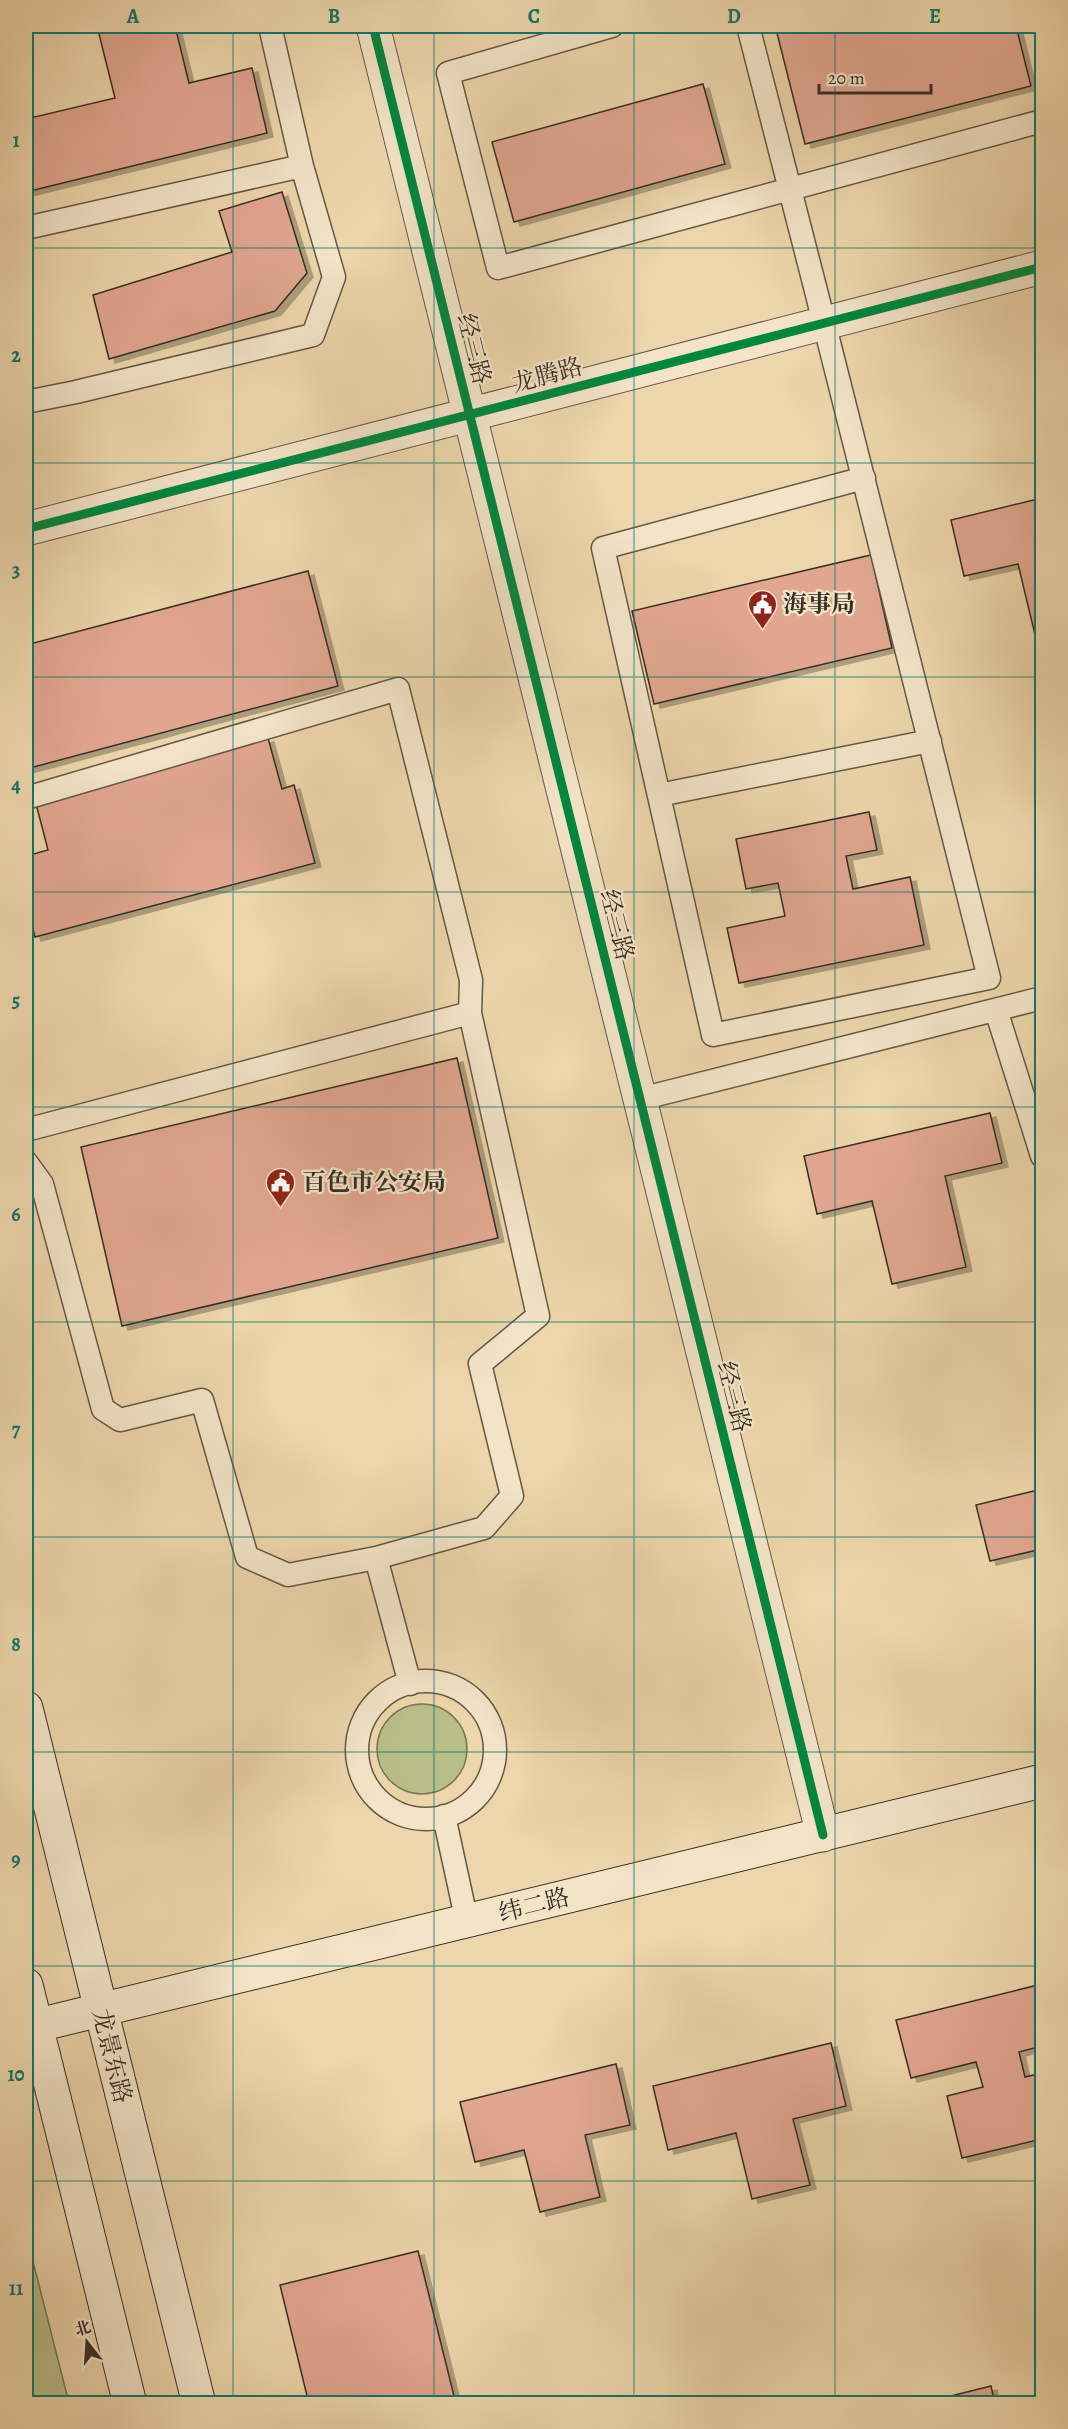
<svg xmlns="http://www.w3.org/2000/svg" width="1068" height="2429" viewBox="0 0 1068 2429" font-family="Alegreya,'Noto Serif SC',serif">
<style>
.green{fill:#b9bd88;stroke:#787656;stroke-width:1.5}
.building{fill:#e1a690;stroke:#362e24;stroke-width:1.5;filter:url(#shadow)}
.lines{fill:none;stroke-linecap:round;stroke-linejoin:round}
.service-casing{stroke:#645846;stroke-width:25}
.tertiary-casing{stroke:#645846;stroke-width:35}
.secondary-casing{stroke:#362e24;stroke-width:35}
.service{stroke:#f3e4c8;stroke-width:22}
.tertiary{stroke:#f3e4c8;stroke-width:33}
.secondary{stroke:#f3e4c8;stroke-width:33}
.cycleway-casing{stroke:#f3e4c8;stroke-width:13}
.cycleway{stroke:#00873e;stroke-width:9}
.grid{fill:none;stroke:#0f766e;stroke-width:1.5;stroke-opacity:0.55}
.labels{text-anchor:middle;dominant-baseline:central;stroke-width:4.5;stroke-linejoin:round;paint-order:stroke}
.street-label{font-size:24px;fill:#362e24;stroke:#f3e4c8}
.poi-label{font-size:24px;font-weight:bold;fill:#362e24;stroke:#f3e4c8;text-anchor:start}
.neatline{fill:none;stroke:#0f766e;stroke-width:2}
.grid-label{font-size:20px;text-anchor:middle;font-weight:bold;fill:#0f766e}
</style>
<defs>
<filter id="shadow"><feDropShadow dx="6" dy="4" stdDeviation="0" flood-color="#0004"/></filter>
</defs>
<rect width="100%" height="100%" fill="#edd6ab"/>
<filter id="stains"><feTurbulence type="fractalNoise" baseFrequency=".00333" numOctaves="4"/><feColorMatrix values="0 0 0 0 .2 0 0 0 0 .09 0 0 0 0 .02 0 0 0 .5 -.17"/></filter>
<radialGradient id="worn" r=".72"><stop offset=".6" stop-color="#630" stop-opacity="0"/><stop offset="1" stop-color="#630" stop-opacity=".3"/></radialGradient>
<!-- green -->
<path class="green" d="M377 1749a45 45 0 1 1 90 0a45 45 0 1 1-90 0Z
M26 2234 69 2403H26Z"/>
<!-- building -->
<path class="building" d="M97 26H175L189 83 252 68 267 133 26 192V119L115 98Z
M806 26H1016L1031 86 805 144 777 33Z
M703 84 725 164 514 222 492 142Z
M282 192 307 273 275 311 109 359 93 295 232 252 219 211Z
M1042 498V646L1038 647 1018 564 964 576 951 520Z
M871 555 892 648 654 704 632 611Z
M308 571 338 686 26 769V645Z
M268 738 282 789 294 785 315 863 35 937 26 900V856L48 850 35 800Z
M869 812 877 850 846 856 853 889 910 877 924 945 739 983 727 928 785 916 778 883 746 889 736 839Z
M457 1058 498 1238 122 1326 81 1147Z
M990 1113 1002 1163 945 1176 966 1267 892 1284 872 1201 817 1214 804 1156Z
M1042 1489V1549L990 1561 976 1505Z
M1042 1984V2046L1019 2052 1025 2077 1042 2073V2139L962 2158 947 2096 983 2087 976 2062 911 2078 896 2020Z
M831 2043 846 2106 793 2119 810 2185 752 2199 736 2133 668 2150 653 2086Z
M616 2064 630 2125 585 2135 600 2197 540 2212 524 2150 475 2162 460 2102Z
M418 2251 456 2404H309L280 2285Z
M991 2386 995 2404H919Z"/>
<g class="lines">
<defs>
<path id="service" d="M612 26 448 73 498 268 1042 121
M748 26C830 343 910 661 989 978L713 1035 603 548 864 478
M26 228 302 166
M26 402 76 392 313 335 334 277 302 166 270 26
M659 795 930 741
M26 798 398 689 471 980 470 1013 538 1316 480 1364 512 1496 484 1528 376 1558 288 1575 247 1557 202 1400 120 1420 103 1409 42 1184 26 1162
M996 1010 1042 1156
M640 1099 1042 998
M26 1130 470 1013
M376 1558 410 1684
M357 1750a69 69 0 1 1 138 0a69 69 0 1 1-138 0Z
M444 1816 467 1922"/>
<path id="tertiary" d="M373 26 823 1835
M26 529 1042 267"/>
<path id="secondary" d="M26 1708 199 2404
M26 1985 130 2404
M26 2028 1042 1781"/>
</defs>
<!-- service casing -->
<use href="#service" class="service-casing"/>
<!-- tertiary casing -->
<use href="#tertiary" class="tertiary-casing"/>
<!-- secondary casing -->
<use href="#secondary" class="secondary-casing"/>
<!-- service -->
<use href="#service" class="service"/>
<!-- tertiary -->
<use href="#tertiary" class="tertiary"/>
<!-- secondary -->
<use href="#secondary" class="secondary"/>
<defs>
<path id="cycleway" d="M373 26 823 1835
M26 529 1042 267"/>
</defs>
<!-- cycleway casing -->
<use href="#cycleway" class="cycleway-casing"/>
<!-- cycleway -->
<use href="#cycleway" class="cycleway"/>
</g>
<!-- grid -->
<path class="grid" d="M233 26V2404M434 26V2404M634 26V2404M835 26V2404M26 248H1042M26 463H1042M26 677H1042M26 892H1042M26 1107H1042M26 1322H1042M26 1537H1042M26 1752H1042M26 1966H1042M26 2181H1042"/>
<!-- icons -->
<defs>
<symbol id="civic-pin" viewBox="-11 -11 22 30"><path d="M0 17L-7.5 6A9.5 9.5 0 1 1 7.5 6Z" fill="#8f2418" stroke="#f3e4c8"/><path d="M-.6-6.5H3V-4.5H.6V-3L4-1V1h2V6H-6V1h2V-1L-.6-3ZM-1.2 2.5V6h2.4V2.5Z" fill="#fff"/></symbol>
</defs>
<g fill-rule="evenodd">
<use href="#civic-pin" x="746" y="588" width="33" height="45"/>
<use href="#civic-pin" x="264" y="1166" width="33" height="45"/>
</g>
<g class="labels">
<!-- street labels -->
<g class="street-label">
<text transform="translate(474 349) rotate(76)">经三路</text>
<text transform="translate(547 375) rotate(-15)">龙腾路</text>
<text transform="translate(617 925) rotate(76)">经三路</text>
<text transform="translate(734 1397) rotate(76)">经三路</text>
<text transform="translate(534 1905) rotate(-14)">纬二路</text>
<text transform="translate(112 2056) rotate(76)">龙景东路</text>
</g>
<!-- poi labels -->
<g class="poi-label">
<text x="783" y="604">海事局</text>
<text x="302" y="1182">百色市公安局</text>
</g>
</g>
<!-- margin -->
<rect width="1068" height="2429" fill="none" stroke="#edd6ab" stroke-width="66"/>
<!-- north arrow -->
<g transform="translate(87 2342) rotate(343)" stroke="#f3e4c8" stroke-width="4.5" paint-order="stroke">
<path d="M0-4.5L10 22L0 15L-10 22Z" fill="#362e24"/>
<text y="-9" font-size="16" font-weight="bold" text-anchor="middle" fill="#362e24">北</text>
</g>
<!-- scale -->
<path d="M819 84v9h112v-9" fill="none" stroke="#362e24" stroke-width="3"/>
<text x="828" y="84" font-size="18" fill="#362e24" stroke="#f3e4c8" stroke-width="4.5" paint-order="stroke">20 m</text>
<rect x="33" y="33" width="1002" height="2363" class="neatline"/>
<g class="grid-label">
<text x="133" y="23">A</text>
<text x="334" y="23">B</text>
<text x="534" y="23">C</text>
<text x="734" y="23">D</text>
<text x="935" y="23">E</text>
<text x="16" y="147">1</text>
<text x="16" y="362">2</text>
<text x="16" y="577">3</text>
<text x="16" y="792">4</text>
<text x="16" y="1007">5</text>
<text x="16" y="1221">6</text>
<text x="16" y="1436">7</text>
<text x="16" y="1651">8</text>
<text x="16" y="1866">9</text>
<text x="16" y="2081">10</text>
<text x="16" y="2295">11</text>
</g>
<rect width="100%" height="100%" filter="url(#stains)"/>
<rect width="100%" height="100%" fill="url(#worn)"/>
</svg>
